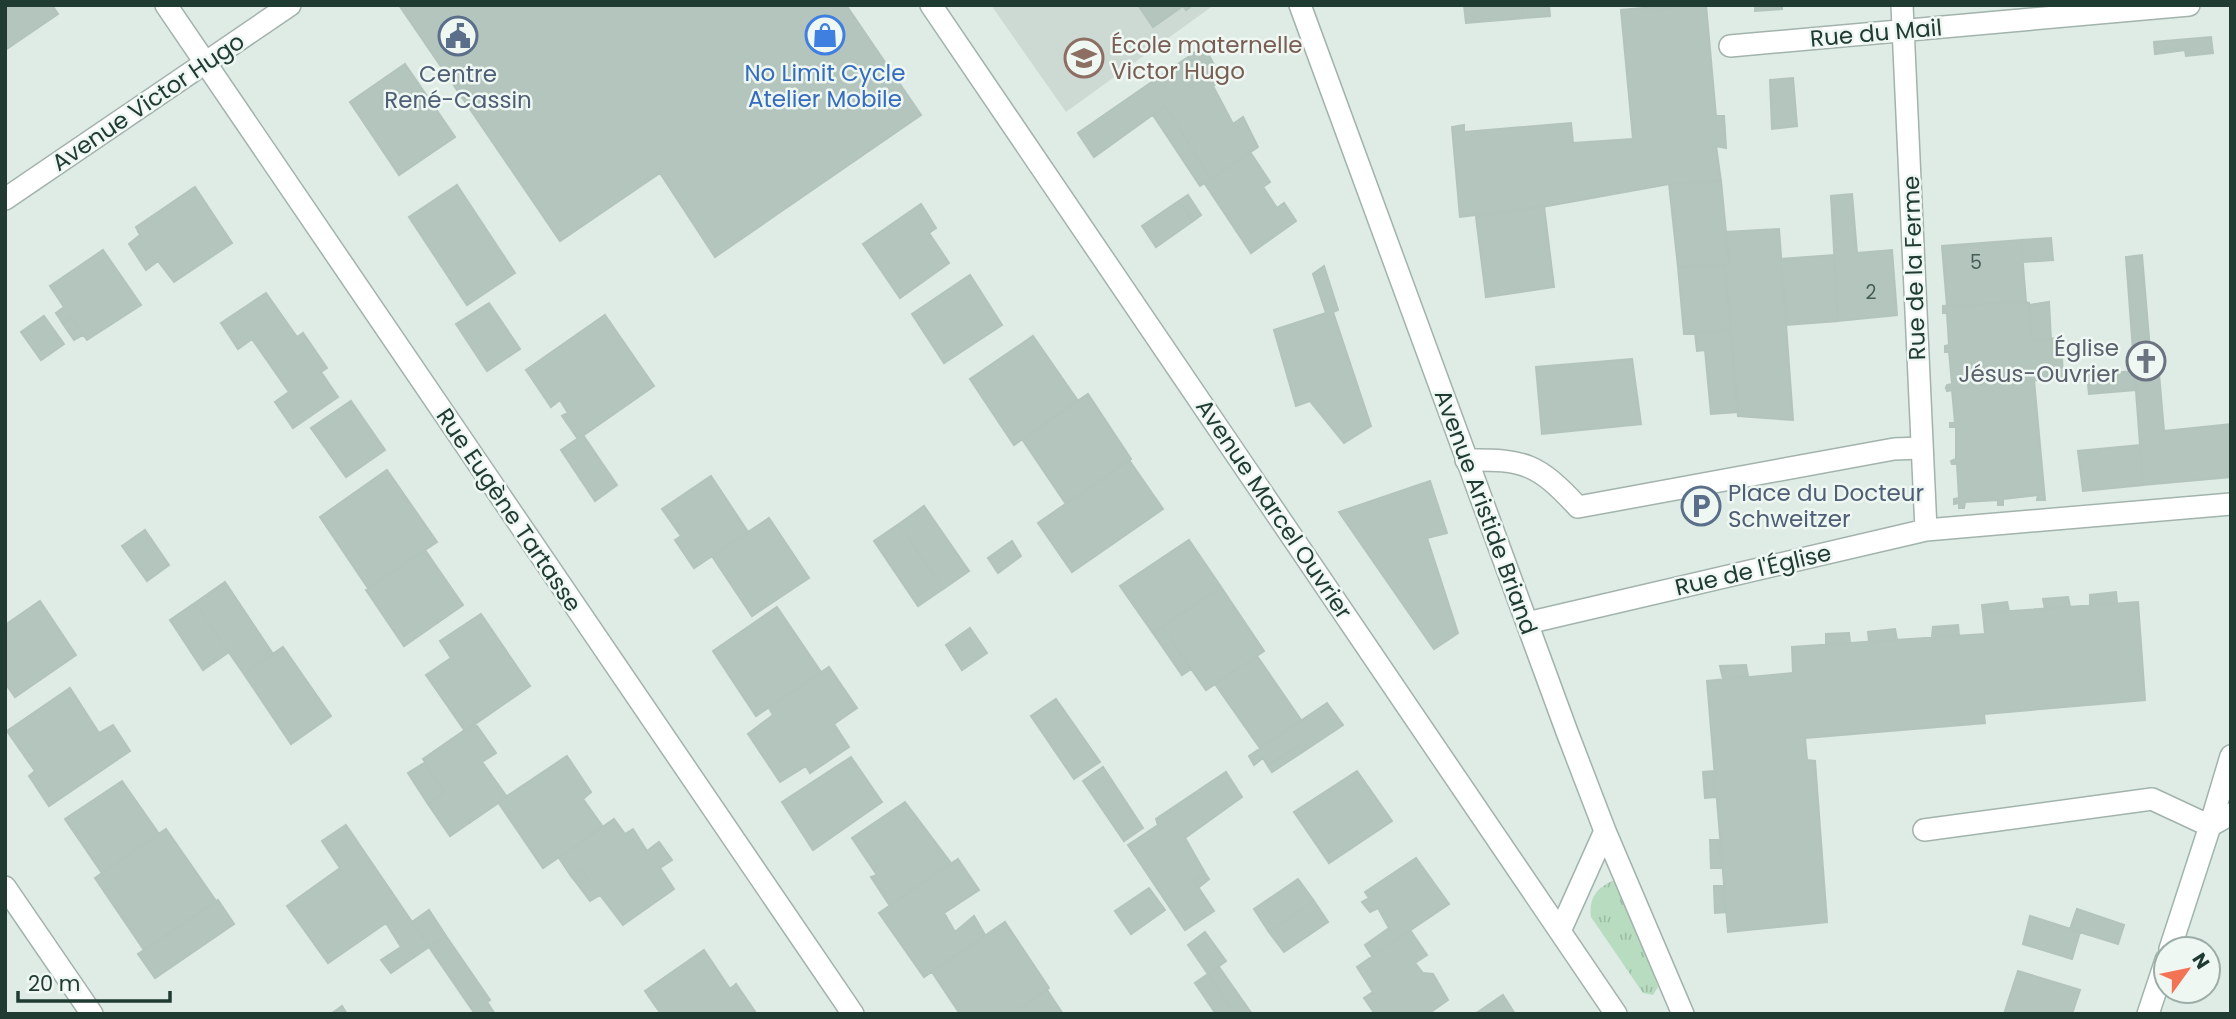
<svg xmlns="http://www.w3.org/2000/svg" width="2236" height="1019" viewBox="0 0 2236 1019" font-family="Poppins,sans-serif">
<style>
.built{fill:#cddad4}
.grass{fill:url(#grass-tufts)}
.building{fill:#b4c5be;stroke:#b2c4bc;stroke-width:2}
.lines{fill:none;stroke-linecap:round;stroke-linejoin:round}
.lane-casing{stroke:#a2b3ac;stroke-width:24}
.street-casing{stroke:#a2b3ac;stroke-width:24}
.secondary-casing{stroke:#9eb6ac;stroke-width:24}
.lane{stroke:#fff;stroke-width:21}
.street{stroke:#fff;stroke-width:21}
.secondary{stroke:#fff;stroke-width:21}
.labels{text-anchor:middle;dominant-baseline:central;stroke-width:5;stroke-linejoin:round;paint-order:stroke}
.number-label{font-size:19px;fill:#455e55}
.street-label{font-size:23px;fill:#203b32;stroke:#eff7f3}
.education-label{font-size:23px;fill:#785e54;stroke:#eff7f3;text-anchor:start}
.shop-label{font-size:23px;fill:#366cbe;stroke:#eff7f3}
.service-label{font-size:23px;fill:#4e5e75;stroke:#eff7f3}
.worship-label{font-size:23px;fill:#5b616d;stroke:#eff7f3;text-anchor:end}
</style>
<defs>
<pattern id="grass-tufts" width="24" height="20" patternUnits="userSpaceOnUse" patternTransform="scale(1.75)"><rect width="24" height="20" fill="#b7dcc0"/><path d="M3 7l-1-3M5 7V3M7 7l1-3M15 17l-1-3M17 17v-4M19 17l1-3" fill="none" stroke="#9dbea5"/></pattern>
</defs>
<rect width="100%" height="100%" fill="#dfebe5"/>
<!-- built -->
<path class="built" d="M991 5H1214L1066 112Z"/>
<!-- grass -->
<path class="grass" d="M1617 879 1621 881 1658 987 1653 995 1643 993 1591 917C1588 896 1599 886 1617 879Z"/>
<!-- building -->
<path class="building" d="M5 5H52L58 14 5 50Z
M399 5H846L921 115 715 257 660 173 560 241Z
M1138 5H1193L1186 10 1183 6 1153 27Z
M1464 5H1522L1524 18 1466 23Z
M1522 5H1549L1550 16 1524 18Z
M1652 5H1696L1653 10Z
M1696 5H1706L1716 116H1724L1726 148 1716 146 1721 181 1669 184 1542 207 1460 217 1452 127 1464 125V132L1571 123 1573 143 1633 139 1621 10 1653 7V10Z
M1755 5H1782V9L1755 11Z
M2211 37 2213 53 2186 56 2185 50 2155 54 2154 42Z
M1204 46 1222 80 1213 86 1233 124 1243 117 1258 147 1211 179 1165 106 1094 157 1078 133Z
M405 64 455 137 399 175 350 102Z
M1793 78 1797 126 1772 129 1770 80Z
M1165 106 1211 179 1200 186 1153 115Z
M1250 152 1270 182 1263 187 1277 208 1284 203 1296 221 1251 253 1205 184Z
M1721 181 1729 264 1678 267 1669 184Z
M457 185 515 273 467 305 409 217Z
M195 187 232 243 174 282 158 261 146 270 129 244 140 235 136 227Z
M1852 194 1857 253 1892 250 1897 315 1838 321 1831 196Z
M1188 195 1201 215 1193 221 1179 201Z
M1179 201 1193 221 1156 247 1142 226Z
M921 204 936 228 929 233 949 263 900 298 863 244Z
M1544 206 1554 287 1486 297 1476 217Z
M1779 229 1793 420 1738 416 1725 265 1729 264 1725 232Z
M2051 238 2053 260 2023 262 2021 240Z
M2021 240 2026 302 1947 306 1942 246Z
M103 250 141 305 87 340 71 317 63 324 56 313 64 307 50 286Z
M1834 255 1838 321 1786 325 1781 259Z
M2142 255 2150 350 2157 351 2164 431 2231 424V477L2143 485 2126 257Z
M1725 265 1731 330 1684 334 1678 267Z
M1324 266 1338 310 1333 312 1371 426 1344 443 1310 401 1296 406 1274 330 1326 313 1313 274Z
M970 275 1002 325 944 363 912 314Z
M266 293 297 337 303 333 327 368 321 372 338 397 293 428 275 402 289 392 252 339 238 349 221 323Z
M2026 302 2029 303 2032 340 2061 338 2063 378 1946 388 1947 385 1952 384 1949 352H1945V346L1949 345 1947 313H1943V306Z
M2049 302 2051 340H2032L2029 305Z
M489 303 520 349 487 371 456 324Z
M605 315 654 386 578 439 562 416 568 413 560 400 551 407 526 370Z
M44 316 64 344 41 360 21 332Z
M71 317 83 335 74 340 63 324Z
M1731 330 1738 412 1711 414 1705 350 1697 351 1695 333Z
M1033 336 1078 401 1014 445 970 379Z
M1632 359 1641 424 1542 434 1536 367Z
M2134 371 2135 390 2089 394 2087 375Z
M2034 380 2045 500H2037L2038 495 2003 499V505H1998V500L1965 502 1964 508H1959V503L1954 504V499L1959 498 1957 464H1952L1951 461 1956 459V427H1950V423H1955L1952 390 1947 391 1946 388Z
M1088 394 1131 459 1066 504 1022 439Z
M351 401 385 450 346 477 311 428Z
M583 435 617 485 595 501 561 450Z
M2140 445 2143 485 2083 491 2078 451Z
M1129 460 1163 509 1072 572 1038 523Z
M387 470 437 542 368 588 320 517Z
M711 476 748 532 694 568 675 540 681 536 662 509Z
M1430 481 1447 533 1427 538 1458 633 1434 649 1339 512Z
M924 506 969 571 943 589 899 524Z
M769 518 809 578 752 616 712 556Z
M899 524 943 589 918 606 874 541Z
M145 530 169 565 147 581 122 546Z
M1189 540 1221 587 1153 633 1120 586Z
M1012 541 1021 556 998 573 988 558Z
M425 550 463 605 404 646 366 590Z
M225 582 273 654 244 674 195 603Z
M1221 587 1264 651 1206 690 1162 627Z
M2116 592 2117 603 2090 604V595Z
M2068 597 2070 607 2045 609 2043 599Z
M40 601 76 655 15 697 5 683V625Z
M2007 602 2009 611 1983 613 1982 605Z
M2138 602 2145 700 1984 714 1985 723 1805 738 1807 760 1815 761 1827 922 1728 932 1707 681 1793 673 1792 647 1985 634 1983 613Z
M195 603 229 652 203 670 170 620Z
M777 607 821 672 756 716 713 651Z
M481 614 530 686 465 731 426 675 451 658 440 641Z
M1958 625 1959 635 1932 637 1933 627Z
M1162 627 1191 669 1182 675 1153 633Z
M970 628 987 653 962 670 946 645Z
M1895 629 1897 640 1869 642 1868 632Z
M1849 633 1850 643 1826 644V634Z
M283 647 331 716 291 744 244 674Z
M1257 656 1301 720 1260 748 1215 684Z
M1746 665 1748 676 1723 679 1720 666Z
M829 667 857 708 834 724 849 747 810 773 806 766 780 782 748 734 773 715 769 708Z
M70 688 99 733 113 725 130 751 49 806 29 776 35 771 7 731Z
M1056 699 1100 762 1074 779 1031 716Z
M1327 703 1343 725 1307 749 1304 742 1268 766 1263 758 1254 765 1249 756Z
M475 723 496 753 482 762 507 797 450 836 428 804 444 792 423 759Z
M1304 742 1307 749 1272 772 1268 766Z
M567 756 591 792 583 799 603 827 543 868 498 802Z
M851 757 882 802 813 850 782 802Z
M424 763 444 792 428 804 408 773Z
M1103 767 1143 828 1124 841 1083 781Z
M1357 771 1392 821 1329 863 1294 812Z
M1713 771 1715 797 1705 798 1703 772Z
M1226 772 1242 797 1185 838 1205 873 1194 881 1214 911 1185 930 1128 845 1158 825 1156 819Z
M122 781 159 834 102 873 65 819Z
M905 802 951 863 890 906 871 877 877 875 852 838Z
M614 819 625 834 633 829 647 851 659 842 672 860 660 868 674 889 623 925 600 895 590 901 578 885 588 878 583 869 571 876 559 858Z
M346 825 429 947 391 973 381 960 401 947 386 923 328 963 287 906 340 868 322 841Z
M166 829 216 901 144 950 95 878Z
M1710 840H1719L1721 868H1711Z
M1416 858 1449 904 1372 956 1365 945 1389 928 1378 908 1370 912 1362 902 1369 898 1365 892Z
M958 859 979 890 944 913 955 932 974 916 985 935 924 977 879 913Z
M583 869 588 878 578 885 571 876Z
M1205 873 1209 879 1198 888 1194 881Z
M1298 879 1314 901 1269 932 1254 909Z
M1714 886H1723L1726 912 1715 913Z
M1149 888 1165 910 1131 934 1115 911Z
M218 900 234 924 155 978 138 954Z
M1314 901 1328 922 1284 952 1269 932Z
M2077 909 2124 925 2118 944 2070 929Z
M429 910 446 936 429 947 412 922Z
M2030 916 2080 932 2072 959 2023 944Z
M1005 922 1049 988 1012 1014H960L932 972Z
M1410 930 1427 955 1415 963 1423 973 1433 974 1448 1000 1428 1014H1375L1364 998 1373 992 1357 967Z
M1205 932 1226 961 1208 974 1188 945Z
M446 936 490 1000 487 1002 495 1014H475L429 947Z
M704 950 730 989 736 984 756 1013 661 1014 645 991Z
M1219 967 1252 1014H1235L1208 974Z
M2018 971 2080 990 2072 1014H2004Z
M1208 974 1235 1014H1216L1195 983Z
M1047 990 1063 1014H1012Z
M1503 995 1515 1014H1475Z
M342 1006 347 1014H331Z"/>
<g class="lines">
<defs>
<path id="lane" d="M1466 460C1525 459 1538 464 1578 507L1894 449 1921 448"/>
<path id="street" d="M166 5 853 1014
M931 5 1616 1014
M1300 5 1567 732 1605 831 1683 1014
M1902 5 1926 530
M1730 46 2189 5
M5 199 290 5
M1527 623 1926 530 2231 504
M1924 830 2152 799 2210 826 2231 756
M5 887 92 1014
M1561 929 1605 831"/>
<path id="secondary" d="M2170 949 2210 826 2231 814
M2148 1014 2166 960"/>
</defs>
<!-- lane casing -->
<use href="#lane" class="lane-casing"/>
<!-- street casing -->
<use href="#street" class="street-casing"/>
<!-- secondary casing -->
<use href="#secondary" class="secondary-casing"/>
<!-- lane -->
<use href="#lane" class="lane"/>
<!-- street -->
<use href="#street" class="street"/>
<!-- secondary -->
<use href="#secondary" class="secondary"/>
</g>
<!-- icons -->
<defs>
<symbol id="shop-ring" viewBox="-11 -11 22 22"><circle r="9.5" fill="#eff7f3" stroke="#3f7fe0" stroke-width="1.5"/><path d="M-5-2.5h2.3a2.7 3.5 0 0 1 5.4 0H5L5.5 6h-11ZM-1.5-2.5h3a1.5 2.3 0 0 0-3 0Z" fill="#3f7fe0"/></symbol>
<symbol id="civic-ring" viewBox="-11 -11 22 22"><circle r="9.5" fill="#eff7f3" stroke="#5c6f8a" stroke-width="1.5"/><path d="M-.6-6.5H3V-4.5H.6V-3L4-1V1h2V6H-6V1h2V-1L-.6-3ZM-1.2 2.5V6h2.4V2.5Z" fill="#5c6f8a"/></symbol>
<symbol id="school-ring" viewBox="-11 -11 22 22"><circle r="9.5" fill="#eff7f3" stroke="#8d6e63" stroke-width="1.5"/><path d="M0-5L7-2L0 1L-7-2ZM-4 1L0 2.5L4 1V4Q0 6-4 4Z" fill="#8d6e63"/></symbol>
<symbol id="church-ring" viewBox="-11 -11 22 22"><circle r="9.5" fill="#eff7f3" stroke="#6b7280" stroke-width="1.5"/><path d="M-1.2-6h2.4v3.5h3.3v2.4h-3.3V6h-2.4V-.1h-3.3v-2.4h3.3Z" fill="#6b7280"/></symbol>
<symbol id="parking-ring" viewBox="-11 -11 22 22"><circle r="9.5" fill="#eff7f3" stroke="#5c6f8a" stroke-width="1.5"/><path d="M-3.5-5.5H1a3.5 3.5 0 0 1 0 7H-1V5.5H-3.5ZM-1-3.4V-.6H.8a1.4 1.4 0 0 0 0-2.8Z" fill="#5c6f8a"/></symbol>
</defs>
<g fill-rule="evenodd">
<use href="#shop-ring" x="803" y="13" width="44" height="44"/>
<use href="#civic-ring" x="436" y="14" width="44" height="44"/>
<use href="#school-ring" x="1062" y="36" width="44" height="44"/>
<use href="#church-ring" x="2124" y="339" width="44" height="44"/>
<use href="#parking-ring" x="1679" y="484" width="44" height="44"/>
</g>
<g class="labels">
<!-- number labels -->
<g class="number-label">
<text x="1976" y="262">5</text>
<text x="1871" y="292">2</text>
</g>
<!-- street labels -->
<g class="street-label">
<text transform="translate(1876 33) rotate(-5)">Rue du Mail</text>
<text transform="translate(148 102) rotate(-34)">Avenue Victor Hugo</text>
<text transform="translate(1914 268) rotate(-92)">Rue de la Ferme</text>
<text transform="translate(1274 509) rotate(56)">Avenue Marcel Ouvrier</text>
<text transform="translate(509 510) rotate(56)">Rue Eugène Tartasse</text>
<text transform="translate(1486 512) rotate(70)">Avenue Aristide Briand</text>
<text transform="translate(1753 570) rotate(-13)">Rue de l'Église</text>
</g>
<!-- education labels -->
<g class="education-label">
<text x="1111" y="45">École maternelle<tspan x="1111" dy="26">Victor Hugo</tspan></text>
</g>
<!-- shop labels -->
<g class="shop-label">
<text x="825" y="73">No Limit Cycle<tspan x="825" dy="26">Atelier Mobile</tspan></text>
</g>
<!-- service labels -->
<g class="service-label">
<text x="458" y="74">Centre<tspan x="458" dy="26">René-Cassin</tspan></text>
<text x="1728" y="493" text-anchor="start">Place du Docteur<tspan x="1728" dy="26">Schweitzer</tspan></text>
</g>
<!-- worship labels -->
<g class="worship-label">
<text x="2119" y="348">Église<tspan x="2119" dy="26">Jésus-Ouvrier</tspan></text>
</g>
</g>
<!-- border -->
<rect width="2236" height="1019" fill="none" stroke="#203b32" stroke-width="14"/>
<!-- north arrow -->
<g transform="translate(2187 970) rotate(57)"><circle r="33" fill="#eff7f3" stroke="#9caca6" stroke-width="2"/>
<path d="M0-5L12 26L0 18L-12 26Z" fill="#f37454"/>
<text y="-10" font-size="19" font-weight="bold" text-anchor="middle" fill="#203b32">N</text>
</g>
<!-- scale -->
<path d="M18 991v10h152v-10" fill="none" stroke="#203b32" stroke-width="3.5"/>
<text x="28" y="991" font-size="21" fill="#203b32" stroke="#eff7f3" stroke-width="5" paint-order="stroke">20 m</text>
</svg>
